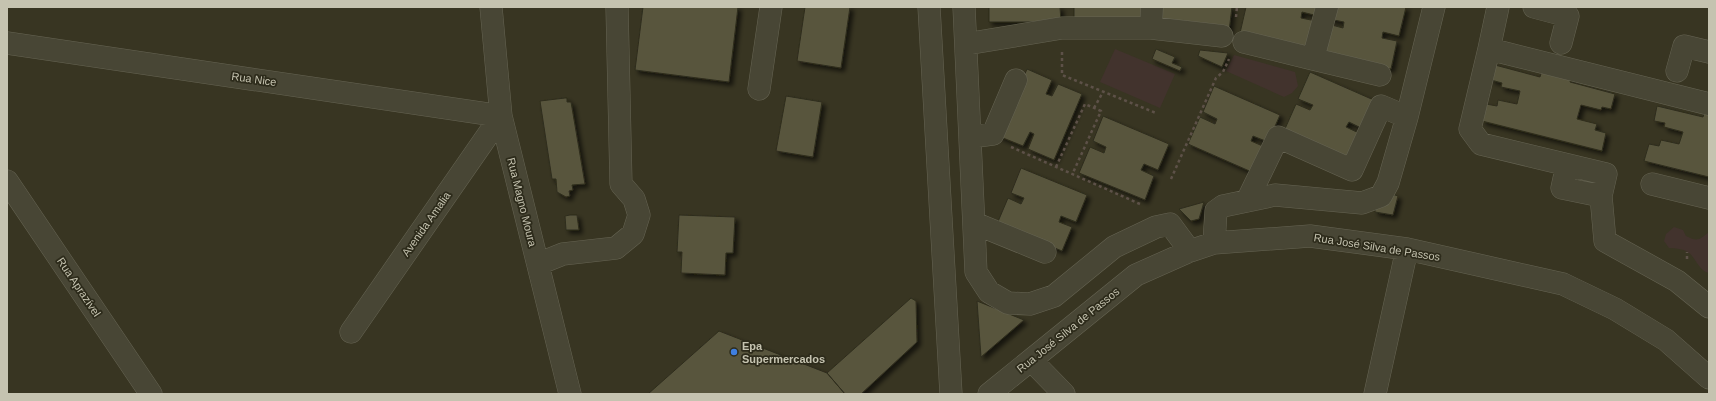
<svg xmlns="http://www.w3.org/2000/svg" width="1716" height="401" viewBox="0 0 1716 401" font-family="Arial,sans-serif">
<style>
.green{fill:#42332d}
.building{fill:#58553e;stroke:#2f2d1d;filter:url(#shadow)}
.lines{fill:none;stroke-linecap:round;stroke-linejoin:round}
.minor-casing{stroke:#666453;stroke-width:23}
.path{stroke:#5d5148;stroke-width:2.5;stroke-dasharray:3 3;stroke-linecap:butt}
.minor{stroke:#484635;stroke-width:22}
.shop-dot{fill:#3f7fe0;stroke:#2d2b1b;stroke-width:1.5}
.labels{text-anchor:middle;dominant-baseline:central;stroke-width:3.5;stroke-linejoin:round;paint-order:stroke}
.street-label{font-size:11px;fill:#c5c3b0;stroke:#2d2b1b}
.poi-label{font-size:11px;font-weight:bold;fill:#c5c3b0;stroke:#2d2b1b;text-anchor:start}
</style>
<defs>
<filter id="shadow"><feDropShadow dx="3.5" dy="3.5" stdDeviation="2" flood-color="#0009"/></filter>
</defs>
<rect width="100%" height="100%" fill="#383522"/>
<!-- green -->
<path class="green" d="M1115 49 1175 74 1160 108 1100 82Z
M1234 55 1295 72 1298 86 1292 93 1284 97 1226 71Z
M1674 227 1683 230 1686 236C1698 242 1699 240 1709 232V273C1699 271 1696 258 1688 252 1683 249 1675 248 1669 248L1664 241 1666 234Z"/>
<!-- building -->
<path class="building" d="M643 7H738L729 82 635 70Z
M805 7H850L841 68 797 61Z
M989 7H1060L1061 22H989Z
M1074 7H1146V21L1074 22Z
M1160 7H1232L1229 31 1158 23Z
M1246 7H1320L1318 16 1302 12 1301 18 1316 21 1310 49 1240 33Z
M1332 7H1406L1399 36 1383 32 1382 38 1397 41 1391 69 1321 53 1328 24 1343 28 1344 22 1329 19Z
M1156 49 1175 57 1172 63 1182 67 1180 71 1152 59Z
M1200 50 1228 53 1222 67 1198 56Z
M1495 65 1540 77 1542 70 1571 78 1570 82 1615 94 1611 109 1602 107 1601 110 1581 105 1577 119 1597 124 1595 130 1606 133 1602 151 1482 121 1486 104 1497 106 1498 100 1517 104 1520 91 1501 87 1502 83 1491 80Z
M1027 69 1052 80 1046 94 1052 96 1058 84 1082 94 1054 160 1028 149 1034 134 1030 132 1023 146 998 136Z
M1310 72 1376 101 1363 129 1349 122 1346 127 1361 134 1349 160 1284 131 1296 104 1310 110 1313 105 1298 99Z
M1214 86 1280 115 1268 142 1253 136 1251 141 1265 147 1254 173 1188 144 1200 117 1215 124 1217 119 1203 112Z
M786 96 822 102 813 157 776 151Z
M565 98H567V102H571L585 184 572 185 573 190 569 191 570 196 566 197 557 192 556 179H552L540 101Z
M1657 106 1703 117 1705 111 1709 112V177L1644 161 1649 144 1659 146 1661 140 1679 144 1683 132 1664 127 1665 123 1654 121Z
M1103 116 1169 144 1158 170 1144 164 1141 170 1154 176 1145 200 1079 173 1090 147 1104 153 1106 147 1093 141Z
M1021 168 1087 195 1076 222 1061 216 1059 222 1072 227 1062 251 997 224 1008 198 1021 204 1024 198 1011 193Z
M1392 194 1398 196 1393 215 1375 212V207Z
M1204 202 1199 219 1191 221 1179 209Z
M570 215H577L579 230H566L565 216Z
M679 215 735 217 733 253H726L725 275 681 273 682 252H677Z
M911 298 916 301 917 342 861 394H845L827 373Z
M977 301 1024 320 981 357Z
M719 331 827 373 845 394H648Z"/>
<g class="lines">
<defs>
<path id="minor" d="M491 7 501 116 570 394
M929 7 951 394
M964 7 976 272 989 292 1008 303 1030 304 1054 296 1114 247 1156 227 1170 224 1190 251
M1534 7 1568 16 1561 43
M1151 28 1152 7
M1244 42 1313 59 1327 7
M7 43 501 116 351 332
M966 44 1062 28H1151L1222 36
M1489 49 1498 7
M1313 59 1380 75
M1677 71 1684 46 1709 52
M759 89 771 7
M1709 104 1489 49 1470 129 1481 144 1606 174 1601 196 1605 241 1677 281 1709 307
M970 137 993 134 1016 80
M1567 165 1562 188 1601 196
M7 181 151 394
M1652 184 1709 198
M1247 201 1278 137 1352 170 1381 106 1407 117
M974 223 1045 252
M1214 243 1216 211 1223 206 1275 195 1362 203 1381 196 1388 183 1407 117 1434 7
M538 264 563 254 616 248 633 234 639 215 634 199 621 184 617 7
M1031 360 1064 394
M989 394 1136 275 1190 251 1214 243 1310 236 1407 249 1563 284 1615 309 1666 340 1709 378
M1375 394 1407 249"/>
</defs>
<!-- minor casing -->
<use href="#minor" class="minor-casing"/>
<!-- path -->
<path class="path" d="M1236 17 1237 7
M1062 52V75L1156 113
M1094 108 1103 92
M1011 147 1140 204
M1056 167 1085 104 1101 111 1072 175
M1171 179 1216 78 1223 72 1229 59
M1687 259V252"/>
<!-- minor -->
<use href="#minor" class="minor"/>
</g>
<!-- markers -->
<circle class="shop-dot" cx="734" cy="352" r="4"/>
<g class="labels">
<!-- street labels -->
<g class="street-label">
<text transform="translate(254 79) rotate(8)">Rua Nice</text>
<text transform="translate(522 202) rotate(76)">Rua Magno Moura</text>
<text transform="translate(426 224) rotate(-55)">Avenida Amalia</text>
<text transform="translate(1377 247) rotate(9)">Rua José Silva de Passos</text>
<text transform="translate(79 287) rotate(56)">Rua Aprazível</text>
<text transform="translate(1068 330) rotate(-39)">Rua José Silva de Passos</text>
</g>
<!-- poi labels -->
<g class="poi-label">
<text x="742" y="346">Epa<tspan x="742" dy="13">Supermercados</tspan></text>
</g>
</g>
<!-- border -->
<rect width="1716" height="401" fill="none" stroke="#c5c3b0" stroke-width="16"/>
</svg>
